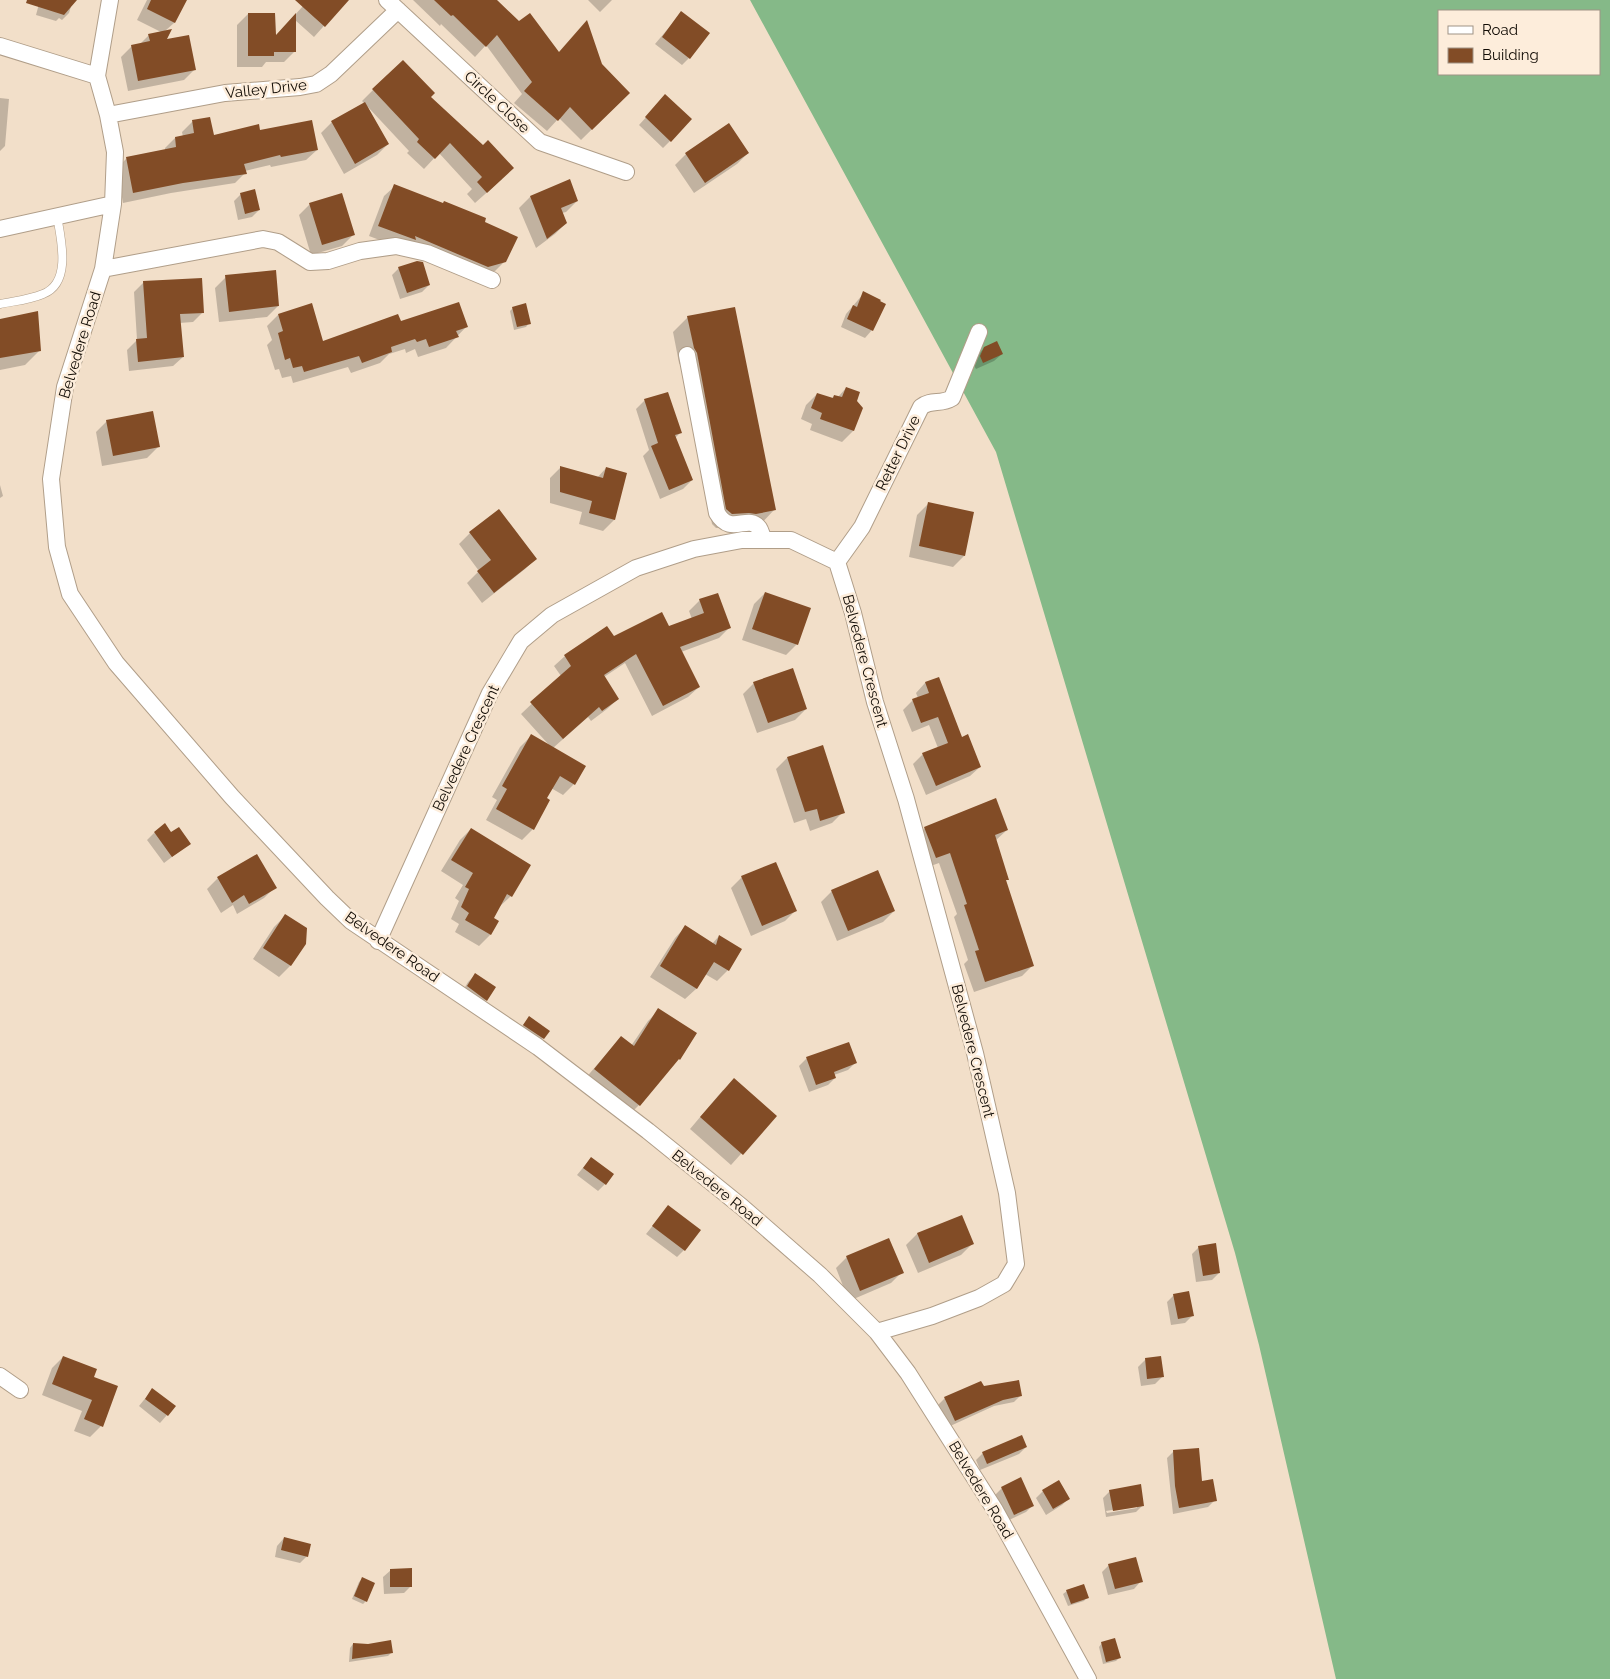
<svg xmlns="http://www.w3.org/2000/svg" width="1610" height="1679" viewBox="0 0 1610 1679" font-family="Raleway,sans-serif">
<style>
.forest{fill:#85b988;fill-rule:evenodd}
.shadow{fill:#0003;fill-rule:evenodd}
.building{fill:#824c26}
.lines{fill:none;stroke-linecap:round;stroke-linejoin:round}
.service-casing{stroke:#b09e89;stroke-width:9}
.minor-casing{stroke:#b09e89;stroke-width:18}
.service{stroke:#fff;stroke-width:8}
.minor{stroke:#fff;stroke-width:16}
.labels{text-anchor:middle;dominant-baseline:central;stroke-width:5;stroke-linejoin:round;paint-order:stroke}
.street-label{font-size:15px;fill:#120c05;stroke:#fdeddb}
</style>
<rect width="100%" height="100%" fill="#f2dfc9"/>
<!-- forest -->
<path class="forest" d="M750 0H1610V1679H1336L1259 1345 1235 1253 996 452ZM1439 11H1599V74H1439Z"/>
<!-- shadow -->
<path class="shadow" d="M40 0H73L69 13 62 20 59 18 56 21 36 15Z
M147 0H185L174 23 165 31V41L195 69 184 80 128 91 121 57 132 46 139 45 149 35 161 32 137 20Z
M297 0H347L314 37 295 20V51L284 62H266L262 67H237V25L248 14 275 37 303 6Z
M413 0H495L519 23 558 53 600 64 629 93 581 140 559 118 547 131 514 103 522 94 486 45 475 57 441 24 440 26Z
M588 0H612L600 12Z
M682 12 689 58 682 65 655 44Z
M373 90 429 97 483 147 502 179 475 203 467 194 472 189 439 153 424 169 407 153 409 151 367 106 388 144 377 155 344 174 321 133 332 122 365 104 362 101Z
M0 98 9 99 5 146 0 151Z
M659 103 670 141 663 148 639 125Z
M209 119 213 137 259 131 317 150 306 160 271 167 270 165 245 171V173L235 183 171 193 123 203 117 168 127 158 165 151V148L175 138 183 137 182 132 192 122Z
M748 153 737 164 694 193 675 165 686 154Z
M569 181 577 201 566 212 562 213 566 223 555 234 536 248 519 208 530 197Z
M395 186 483 222 505 261 495 271 477 277 369 236 384 196Z
M241 194 259 210 252 217 238 220 234 201Z
M310 204 353 235 342 246 311 255 299 215Z
M399 268 429 285 422 292 400 299 392 275Z
M226 277 278 306 267 317 219 322 215 288Z
M144 282 203 312 193 322 179 323 183 357 173 366 129 371 127 350 137 340 134 292Z
M864 293 872 330 865 338 841 327 846 314Z
M513 308 529 323 526 327 514 330 510 311Z
M278 315 323 342 400 323 466 327 446 348 418 357 415 349 406 353 405 349 389 354 380 363 351 373 348 367 293 383 291 376 282 378 279 369 275 370 267 345 272 340 267 326Z
M688 317 774 510 760 525 716 528 712 524 682 368 679 363 673 332Z
M0 321 40 350 25 365 0 370Z
M984 348 1002 354 994 361 976 369 973 364 977 356Z
M846 388 861 408 853 431 842 442 810 430 812 424 801 419 806 405 817 394 831 399 834 396 838 397Z
M645 400 680 433 675 438 692 480 683 489 660 499 643 456 649 450 636 409Z
M107 421 158 447 147 458 102 466 96 432Z
M561 467 597 478 606 468 626 474 614 520 603 531 579 524 582 512 550 503V478Z
M0 485 3 496 0 498Z
M928 504 973 513 964 556 953 567 909 557 917 515Z
M499 511 536 558 525 569 482 603 467 583 479 571 459 544 470 533Z
M765 593 797 644 786 655 742 640 754 604Z
M700 600 729 628 719 638 681 652 699 687 688 697 652 716 625 663 604 677 618 699 607 709 591 721 588 717 553 748 574 784 563 795 551 788 533 829 522 840 486 820 497 800 492 797 520 747 531 736 549 745 521 714 561 676 554 666 565 656 614 638 668 627 692 619 689 611Z
M938 678 961 739 980 767 970 776 926 795 913 764 923 754 938 748 929 725 912 732 903 710 913 700 918 698 916 693 925 683Z
M754 683 806 709 795 720 757 733 743 694Z
M787 758 843 812 832 823 810 831 806 819 794 823 776 769Z
M925 828 1007 830 995 841 1008 879 1005 881 1033 965 1022 976 974 992 964 964 968 960 954 917 957 914 939 863 925 868 914 839Z
M471 829 530 865 511 896 499 907 492 919 490 935 479 946 455 932 459 924 451 919 459 901 455 898 463 885 441 871 460 840Z
M154 833 189 844 164 863 147 840Z
M742 877 796 910 785 921 751 936 731 888Z
M218 878 275 887 264 898 237 914 233 905 221 913 207 889Z
M832 891 894 911 883 922 837 941 821 902Z
M285 916 304 943 290 966 279 977 253 959 274 927Z
M685 927 712 944 719 936 741 950 728 970 717 981 705 974 696 989 685 999 650 977 675 938Z
M475 975 486 1000 479 1007 461 994 468 982Z
M659 1010 639 1105 628 1116 584 1080 621 1037 631 1046 648 1021Z
M530 1017 543 1038 536 1045 517 1032Z
M807 1058 855 1063 848 1070 834 1075 835 1078 828 1085 809 1092 799 1066Z
M723 1090 775 1116 731 1165 690 1129Z
M591 1158 605 1184 598 1191 577 1175Z
M668 1207 684 1250 677 1257 646 1234Z
M961 1217 972 1244 961 1255 918 1273 906 1245 917 1234Z
M1199 1247 1219 1273 1212 1280 1196 1282 1192 1254Z
M847 1257 902 1272 891 1283 849 1301 836 1268Z
M1174 1295 1192 1316 1185 1323 1171 1325 1167 1302Z
M63 1357 92 1377 101 1426 90 1437 74 1431 82 1411 42 1395 52 1368Z
M1146 1359 1162 1377 1155 1384 1141 1386 1138 1367Z
M983 1388 1021 1395 1014 1402 994 1406 948 1427 938 1405 945 1398Z
M152 1390 167 1415 160 1423 139 1406Z
M1026 1447 1019 1454 980 1470 976 1460 983 1453Z
M1174 1451 1215 1500 1208 1507 1173 1514 1167 1458Z
M1002 1488 1033 1505 1026 1512 1007 1521 995 1495Z
M1043 1491 1069 1498 1062 1505 1046 1515 1036 1498Z
M1110 1491 1143 1505 1136 1512 1106 1517 1103 1498ZM1137 1506V1508L1107 1513 1106 1511Z
M284 1538 307 1556 300 1563 275 1557 277 1546Z
M1109 1565 1141 1581 1134 1589 1108 1595 1102 1572Z
M391 1570 411 1586 404 1593 384 1594 383 1577Z
M362 1579 366 1601 363 1604 352 1599 359 1582Z
M1067 1591 1087 1597 1084 1601 1068 1606 1063 1594Z
M1102 1643 1119 1658 1116 1661 1103 1664 1099 1647Z
M353 1644 391 1653 388 1656 349 1662 350 1648Z"/>
<!-- building -->
<path class="building" d="M27 0H77L64 15 26 3Z
M151 0H187L175 23 147 9Z
M295 0H349L325 27Z
M434 0H497L519 21 530 13 559 52 587 20 602 64 630 93 592 130 570 107 558 121 524 91 532 82 497 35 486 47 453 15 451 16Z
M681 11 710 33 690 59 662 37Z
M248 13H275L276 35 296 13V52H274V56H248Z
M172 29 167 39 189 35 196 70 138 81 131 45 150 41 148 34Z
M403 60 435 93 431 97 483 145 488 140 514 168 487 193 477 182 482 177 450 143 435 159 417 142 419 139 372 89Z
M665 94 692 119 671 142 645 117Z
M365 102 389 144 355 164 331 121Z
M210 117 214 135 259 124 260 130 312 120 318 150 281 157 280 155 244 164 247 174 183 183 133 193 126 157 176 147 175 137 194 133 192 120Z
M729 123 749 153 705 183 685 153Z
M570 179 578 201 561 208 567 223 547 239 530 196Z
M394 184 443 203 444 201 486 218 485 222 518 237 506 262 488 267 415 236 416 240 378 226Z
M255 189 260 210 245 214 240 193Z
M342 193 355 235 322 245 309 203Z
M417 261 423 262 430 285 407 293 398 267Z
M276 270 279 306 229 312 225 275Z
M202 278 204 313 180 314 184 357 138 362 136 339 147 338 143 281Z
M863 291 881 300 880 301 886 304 873 331 847 319 853 305 857 307Z
M459 302 468 327 456 331 459 337 429 347 426 339 417 342 415 339 391 347 392 352 362 363 359 356 304 372 302 366 293 368 290 358 285 360 278 333 283 331 278 314 312 303 323 341 398 314 401 321Z
M526 303 531 324 517 327 512 307Z
M735 307 776 510 756 514 749 513 732 514 726 509 697 353 694 348 687 316Z
M38 311 41 351 0 358V319Z
M997 341 1003 354 983 363 980 356 984 347Z
M846 387 860 392 857 401 863 408 854 431 820 419 822 413 811 408 817 393 833 398 834 395 842 397Z
M668 392 682 433 675 435 693 480 669 490 651 446 658 443 644 399Z
M153 411 160 447 113 456 106 420Z
M560 466 603 478 606 467 627 473 615 520 589 513 592 501 560 492Z
M928 502 974 512 965 556 919 546Z
M499 509 537 559 494 593 477 571 491 560 469 532Z
M765 592 811 608 798 645 752 629Z
M718 593 731 628 680 647 700 687 663 706 636 654 604 675 619 699 602 711 599 707 563 739 530 702 571 666 564 655 607 626 614 636 662 612 669 626 704 613 699 599Z
M793 668 807 709 768 723 753 682Z
M939 677 962 737 968 734 981 767 936 786 922 753 948 743 938 717 921 723 912 699 929 693 925 682Z
M531 734 586 766 575 785 560 776 547 798 550 800 534 830 496 809 507 789 502 786Z
M823 745 845 813 820 821 817 809 805 812 787 757Z
M996 798 1008 830 995 835 1009 880H1006L1034 966 985 982 975 951 979 950 964 905 967 904 950 853 936 858 924 827Z
M165 823 171 832 179 827 191 844 172 857 154 832Z
M471 828 531 865 512 897 507 894 494 918 499 921 491 935 465 920 469 913 461 907 469 889 465 887 473 873 451 860Z
M257 854 277 888 249 904 244 895 232 903 217 877Z
M776 862 797 911 762 926 741 876Z
M878 870 895 911 848 931 831 890Z
M285 914 307 928 306 944 291 966 263 948Z
M685 925 716 945 719 935 742 949 729 971 714 962 697 989 660 966Z
M475 973 496 987 487 1001 467 986Z
M658 1008 697 1033 680 1060 679 1059 640 1106 594 1069 621 1036 634 1046Z
M529 1016 550 1031 544 1039 523 1025Z
M849 1042 857 1063 834 1072 836 1078 816 1085 806 1057Z
M734 1078 777 1116 743 1155 700 1117Z
M591 1157 614 1174 606 1185 583 1168Z
M668 1205 701 1230 685 1251 652 1226Z
M962 1215 974 1244 929 1263 917 1233Z
M889 1238 904 1273 860 1291 846 1256Z
M1216 1243 1220 1273 1203 1276 1198 1246Z
M1189 1291 1194 1316 1178 1319 1173 1294Z
M63 1356 97 1369 94 1377 118 1386 103 1427 84 1419 92 1400 52 1384Z
M1161 1356 1164 1377 1147 1379 1145 1358Z
M1019 1380 1022 1396 1003 1400 955 1421 944 1397 981 1381 984 1386Z
M152 1388 176 1406 168 1416 145 1399Z
M1022 1435 1027 1447 987 1464 982 1452Z
M1199 1448 1202 1481 1213 1479 1217 1501 1179 1508 1175 1486 1173 1450Z
M1021 1477 1034 1506 1014 1515 1001 1487Z
M1059 1480 1070 1499 1053 1509 1042 1490Z
M1141 1484 1144 1506 1113 1511 1109 1490Z
M284 1537 311 1544 308 1557 281 1550Z
M1136 1557 1143 1582 1115 1589 1108 1564Z
M412 1568V1587H390V1569Z
M362 1577 375 1583 367 1602 354 1596Z
M1084 1584 1089 1598 1071 1604 1066 1590Z
M1115 1638 1121 1658 1106 1662 1101 1642Z
M391 1640 393 1653 352 1659 353 1643 368 1644Z"/>
<g class="lines">
<defs>
<path id="service" d="M0 304C14 301 29 300 43 294 72 283 61 239 57 216"/>
<path id="minor" d="M110 0 97 76 108 115 115 152 113 204 103 269 65 387 51 479 57 547 70 594 116 663 232 797 327 898 351 921 538 1047 648 1131 742 1207 820 1275 877 1332 908 1373 995 1510 1088 1679
M387 0 540 142 626 172
M0 46 97 76
M108 115 225 93 300 87 316 84 331 74 398 10
M0 229 113 204
M103 269 263 239 278 242 310 262 328 261 360 251 396 246 427 253 492 280
M687 355 717 513C731 537 748 513 759 528 761 531 762 536 764 540
M837 562 862 527 921 407C931 399 941 405 952 398L979 332
M378 941 490 693 521 641 552 615 636 568 694 549 742 540H791L837 562 853 613 875 702 906 799 975 1053 1007 1193 1016 1264 1004 1284 979 1298 932 1316 877 1332
M0 1376 20 1390"/>
</defs>
<!-- service casing -->
<use href="#service" class="service-casing"/>
<!-- minor casing -->
<use href="#minor" class="minor-casing"/>
<!-- service -->
<use href="#service" class="service"/>
<!-- minor -->
<use href="#minor" class="minor"/>
</g>
<g class="labels">
<!-- street labels -->
<g class="street-label">
<text transform="translate(266 89) rotate(-6)">Valley Drive</text>
<text transform="translate(497 102) rotate(43)">Circle Close</text>
<text transform="translate(80 345) rotate(-73)">Belvedere Road</text>
<text transform="translate(898 453) rotate(-64)">Retter Drive</text>
<text transform="translate(865 661) rotate(75)">Belvedere Crescent</text>
<text transform="translate(466 748) rotate(-65)">Belvedere Crescent</text>
<text transform="translate(392 947) rotate(35)">Belvedere Road</text>
<text transform="translate(973 1051) rotate(76)">Belvedere Crescent</text>
<text transform="translate(717 1188) rotate(39)">Belvedere Road</text>
<text transform="translate(981 1490) rotate(59)">Belvedere Road</text>
</g>
</g>
<!-- legend -->
<rect x="1438" y="10" width="162" height="65" fill="#fdeddb" stroke="#9f9385"/>
<rect x="1448" y="26" width="25" height="8" fill="#ffffff" stroke="#9f9385"/>
<text x="1482" y="35" font-size="15" fill="#120c05">Road</text>
<rect x="1448" y="48" width="25" height="15" fill="#824c26" stroke="#9f9385"/>
<text x="1482" y="60" font-size="15" fill="#120c05">Building</text>
</svg>
